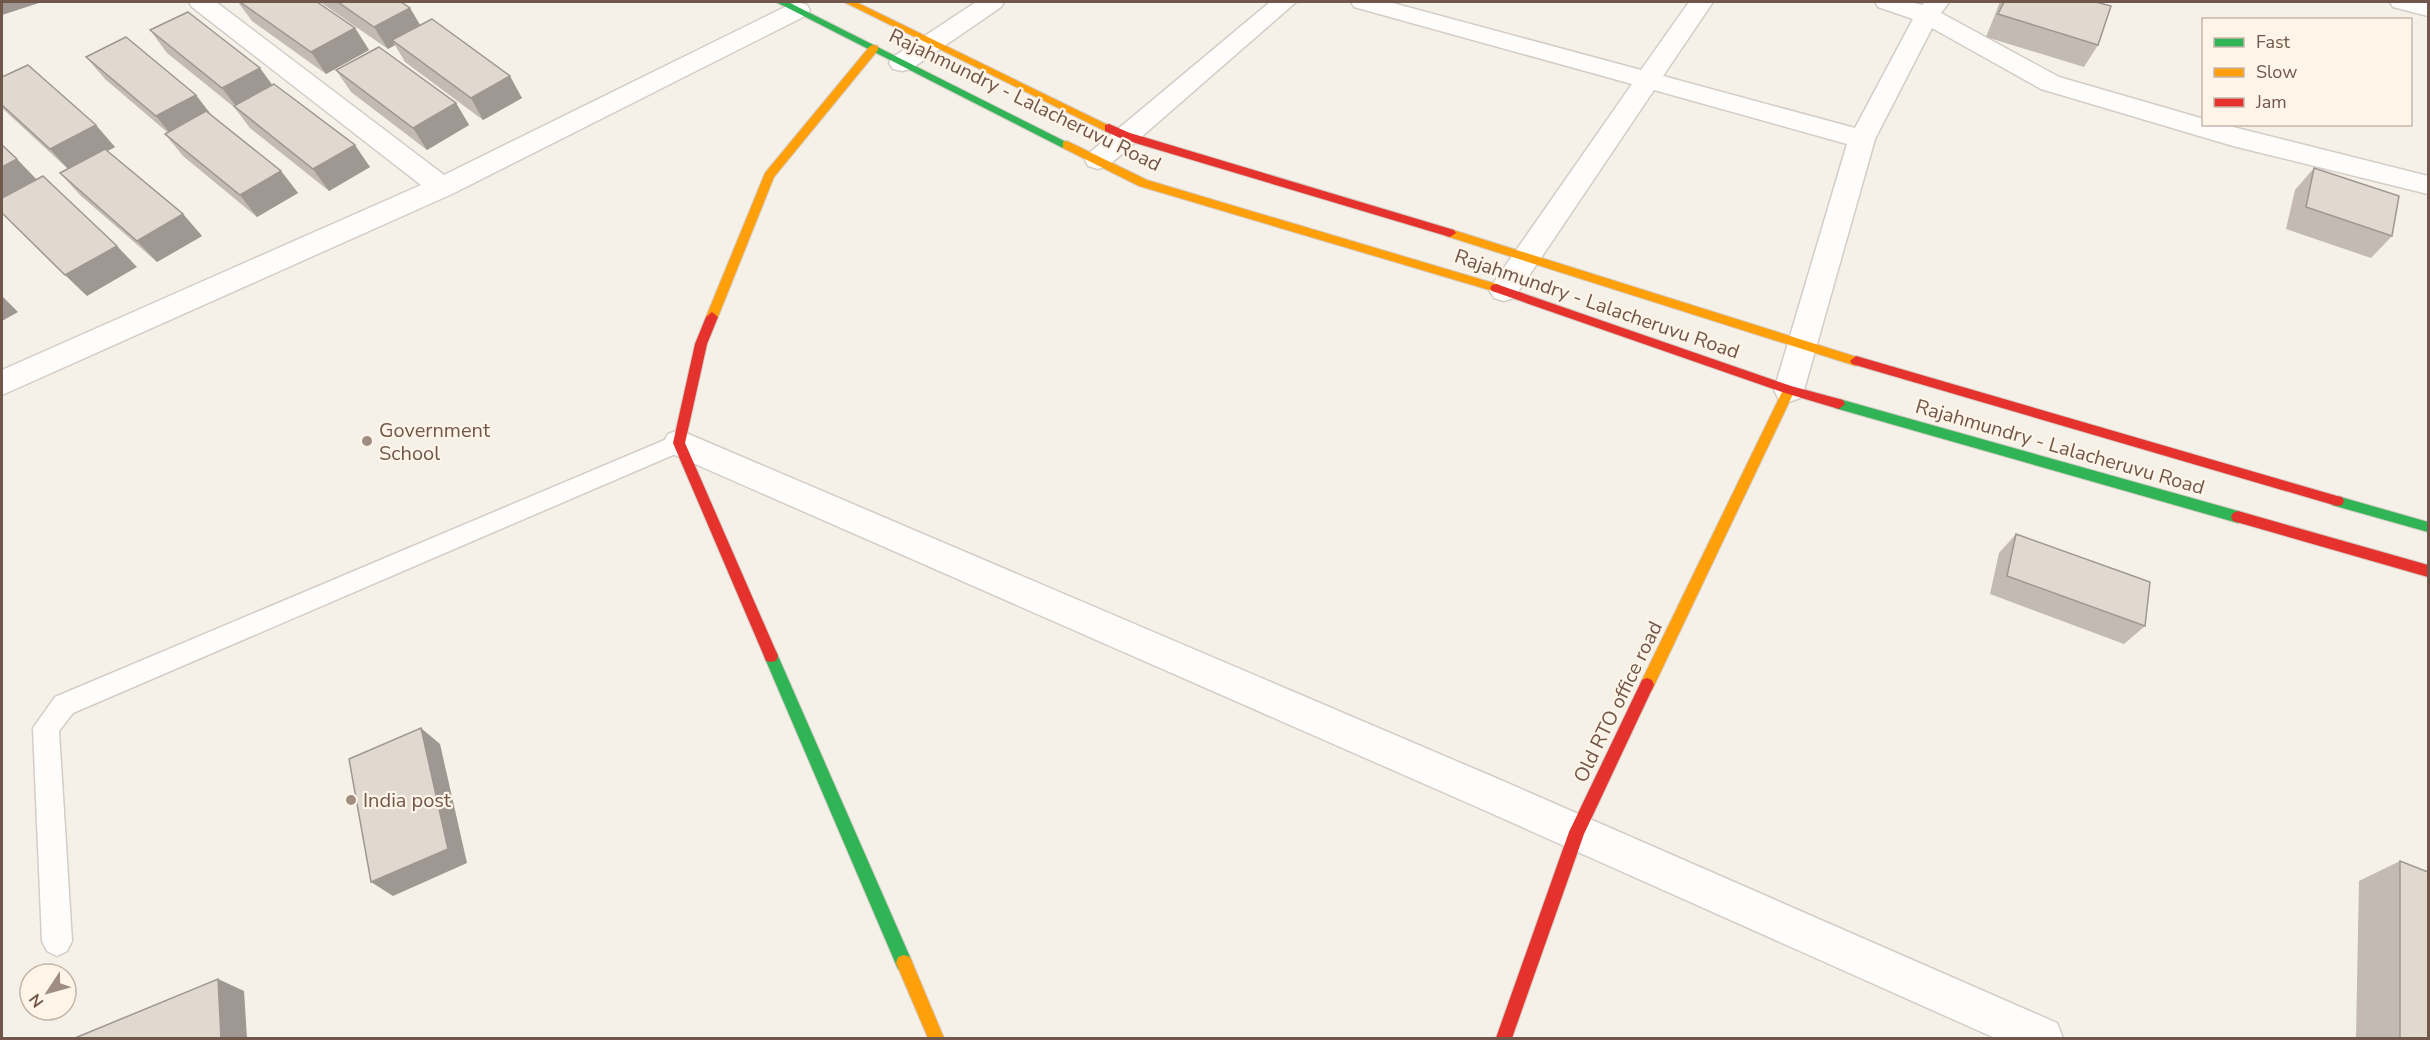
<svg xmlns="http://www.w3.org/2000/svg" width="2430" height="1040" viewBox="0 0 2430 1040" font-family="'Nunito Sans',sans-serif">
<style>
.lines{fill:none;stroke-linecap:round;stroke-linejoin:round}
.lane-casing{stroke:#d4cdc7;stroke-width:3}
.street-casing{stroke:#d4cdc7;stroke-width:3}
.fast-casing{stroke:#d4ccc4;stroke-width:2}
.slow-casing{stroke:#d4ccc4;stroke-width:2}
.jam-casing{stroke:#d4ccc4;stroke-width:2}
.lane{fill:#fefdfc;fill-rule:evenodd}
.street{fill:#fefdfc;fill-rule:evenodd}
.fast{fill:#30b455;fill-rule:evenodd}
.slow{fill:#ff9f0a;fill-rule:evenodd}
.jam{fill:#e5322d;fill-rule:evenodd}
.wall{fill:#c2bab3}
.shaded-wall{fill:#9e9792}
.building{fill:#e1d8d0;stroke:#9e9792;stroke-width:1.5}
.poi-dot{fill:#9f8d81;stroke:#fef5e8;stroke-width:2}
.labels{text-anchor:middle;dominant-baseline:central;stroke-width:4.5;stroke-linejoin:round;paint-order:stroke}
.street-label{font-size:20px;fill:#71574a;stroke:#fef5e8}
.poi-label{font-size:20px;fill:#71574a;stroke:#fef5e8;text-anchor:start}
</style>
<rect width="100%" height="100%" fill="#f5f0e8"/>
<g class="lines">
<defs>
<path id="lane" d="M679 434 687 437 691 443 687 449 73 713 59 731 72 941 67 951 57 956 47 951 42 941 33 728 55 697Z"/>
<path id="street" d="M189 2H216L444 175 789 5 798 2 807 5 810 10 807 15 452 194 2 395V370L421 185 192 7Z
M976 2H1004L1001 7 911 69 902 71 893 69 889 63 893 57Z
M1270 2H1296L1108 166 1098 169 1088 166 1085 160 1088 154Z
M1351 2H1389L1641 70 1689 2H1713L1663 76 1855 128 1913 19 1878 7 1875 2H1910L1922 5 1925 2H1949L1941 13 2059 77 2204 119V124H2221L2428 176V194L2233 146 2041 89 1932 28 1875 139 1804 390 1800 398 1789 402 1778 398 1774 390 1847 144 1654 90 1514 298 1504 301 1494 298 1489 290 1494 282 1632 84 1354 7Z
M2390 2H2428V16L2393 7Z
M679 430 1503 781 2057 1023 2063 1038H1995L1477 807 668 452 663 443 668 434Z"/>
<path id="fast" d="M776 2H788L1072 145 1071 148H1063Z
M1839 399 2238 511 2243 513 2245 517 2243 521 2238 523 1835 408 1833 404Z
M2337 496 2428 522V532L2332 505 2330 501 2332 497Z
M771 650 776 651 778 656 910 957 912 963 910 969 904 971 898 969 764 656 766 651Z"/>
<path id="slow" d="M844 2H856L1114 128 1109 132 1105 131Z
M874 45 878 46V50L774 177 718 317 712 322 708 320 706 317 765 173 870 46Z
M1067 141 1147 180 1500 285 1502 288 1496 292 1139 186 1063 148V142Z
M1450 229 1860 358 1862 361 1856 366 1446 236 1444 233 1446 230Z
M1789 385 1795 390 1652 690 1647 692 1642 690 1640 685 1642 680 1783 390Z
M904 955 910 957 944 1038H928L896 963 898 957Z"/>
<path id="jam" d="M1109 124 1130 133 1454 230 1456 233 1450 237 1122 139 1105 131V125Z
M1496 284 1791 386 1843 400 1845 404 1839 409 1785 393 1492 291 1490 288 1492 285Z
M712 312 718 317 707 344 685 443 778 656 776 661 771 662 766 661 764 656 673 443 695 344 706 317Z
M1856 356 2337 496 2342 497 2344 501 2342 505 2337 506 1852 364 1850 361Z
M2238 511 2428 565V577L2233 521 2231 517 2233 513Z
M1647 678 1652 680 1654 685 1584 834 1512 1038H1496L1569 832 1642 680Z"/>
</defs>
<!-- lane casing -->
<use href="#lane" class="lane-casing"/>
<!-- street casing -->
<use href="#street" class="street-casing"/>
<!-- fast casing -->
<use href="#fast" class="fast-casing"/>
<!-- slow casing -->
<use href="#slow" class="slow-casing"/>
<!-- jam casing -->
<use href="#jam" class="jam-casing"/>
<!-- lane -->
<use href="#lane" class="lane"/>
<!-- street -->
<use href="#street" class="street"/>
<!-- fast -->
<use href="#fast" class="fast"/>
<!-- slow -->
<use href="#slow" class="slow"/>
<!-- jam -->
<use href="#jam" class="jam"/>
</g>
<!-- wall -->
<path class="wall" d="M238 2H317L355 28 369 50 326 74 252 21Z
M320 2H401L410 8 420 25 522 98 483 120 405 62 395 45 388 49Z
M2000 2H2096L2098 45 2084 67 1986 37Z
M150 30 272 85 370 167 329 191 250 128 234 107 167 53Z
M86 57 213 117 281 171 298 193 257 217 183 156 165 134 167 132 105 79Z
M336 70 456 103 469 125 427 150 351 92Z
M2 77 115 147 107 151 183 214 202 236 157 262 80 195 60 173 68 169 2 108Z
M2314 168 2392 236 2371 258 2286 229 2295 190Z
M2016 534 2145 626 2124 644 1990 594 1999 553Z
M2400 861 2428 1038H2356L2359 881Z"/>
<!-- shaded-wall -->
<path class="shaded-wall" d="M2 2H42L2 15Z
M410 8 423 30 392 40 395 45 388 49 374 27Z
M355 28 369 50 326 74 311 52Z
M260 68 276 90 239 110 222 88Z
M510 76 522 98 483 120 471 98Z
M196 95 213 117 174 138 156 116Z
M456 103 469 125 427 150 413 128Z
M96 125 115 147 70 171 50 149Z
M355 145 370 167 329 191 313 169Z
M17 159 38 181 2 200V167Z
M281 171 298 193 257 217 240 195Z
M183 214 202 236 157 262 137 241Z
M117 246 137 267 87 296 65 275Z
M2 296 18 312 2 321Z
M421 728 440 744 467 863 393 896 371 882Z
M218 979 244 991 247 1038H221Z"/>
<!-- building -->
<path class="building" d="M240 2H317L355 28 311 52Z
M338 2H401L410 8 374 27Z
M2004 2H2096L2111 6 2098 45 1998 14Z
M188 12 260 68 222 88 150 30Z
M432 19 510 76 471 98 392 40Z
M126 37 196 95 156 116 86 57Z
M379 47 456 103 413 128 336 70Z
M28 65 96 125 50 149 2 105V77Z
M274 84 355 145 313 169 234 106Z
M206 111 281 171 240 195 165 134Z
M2 145 17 159 2 167Z
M105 149 183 214 137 241 60 173Z
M2314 168 2399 196 2392 236 2306 207Z
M43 176 117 246 65 275 2 213V198Z
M2016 534 2150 582 2145 626 2007 576Z
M421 728 448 849 371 882 349 759Z
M2400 861 2428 872V1038H2400Z
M218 979 221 1038H75Z"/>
<!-- markers -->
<g class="poi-dot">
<circle cx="367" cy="441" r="6"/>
<circle cx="351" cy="800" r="6"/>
</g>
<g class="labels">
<!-- street labels -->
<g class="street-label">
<text transform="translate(1025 100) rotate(26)">Rajahmundry - Lalacheruvu Road</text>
<text transform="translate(1597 304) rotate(19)">Rajahmundry - Lalacheruvu Road</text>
<text transform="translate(2060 447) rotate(16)">Rajahmundry - Lalacheruvu Road</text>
<text transform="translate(1618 702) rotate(-64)">Old RTO office road</text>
</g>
<!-- poi labels -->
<g class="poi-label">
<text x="379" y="430">Government<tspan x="379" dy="23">School</tspan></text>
<text x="363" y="800">India post</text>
</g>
</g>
<!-- border -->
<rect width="2430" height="1040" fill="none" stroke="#71574a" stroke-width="6"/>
<!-- legend -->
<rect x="2202" y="18" width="210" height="108" fill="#fef5e8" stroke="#c6b6a9" stroke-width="1.5"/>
<rect x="2214" y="38" width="30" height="9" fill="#30b455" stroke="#c6b6a9" stroke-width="1.5"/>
<text x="2256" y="48" font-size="18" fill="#71574a">Fast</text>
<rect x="2214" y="68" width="30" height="9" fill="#ff9f0a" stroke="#c6b6a9" stroke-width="1.5"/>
<text x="2256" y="78" font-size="18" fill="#71574a">Slow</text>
<rect x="2214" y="98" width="30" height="9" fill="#e5322d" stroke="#c6b6a9" stroke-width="1.5"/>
<text x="2256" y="108" font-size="18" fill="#71574a">Jam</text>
<!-- north arrow -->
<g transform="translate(48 992) rotate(234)"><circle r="28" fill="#fef5e8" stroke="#c6b6a9" stroke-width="1.5"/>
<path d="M0-4.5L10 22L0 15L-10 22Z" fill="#9f8d81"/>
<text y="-9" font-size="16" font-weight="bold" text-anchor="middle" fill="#71574a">N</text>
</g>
</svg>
